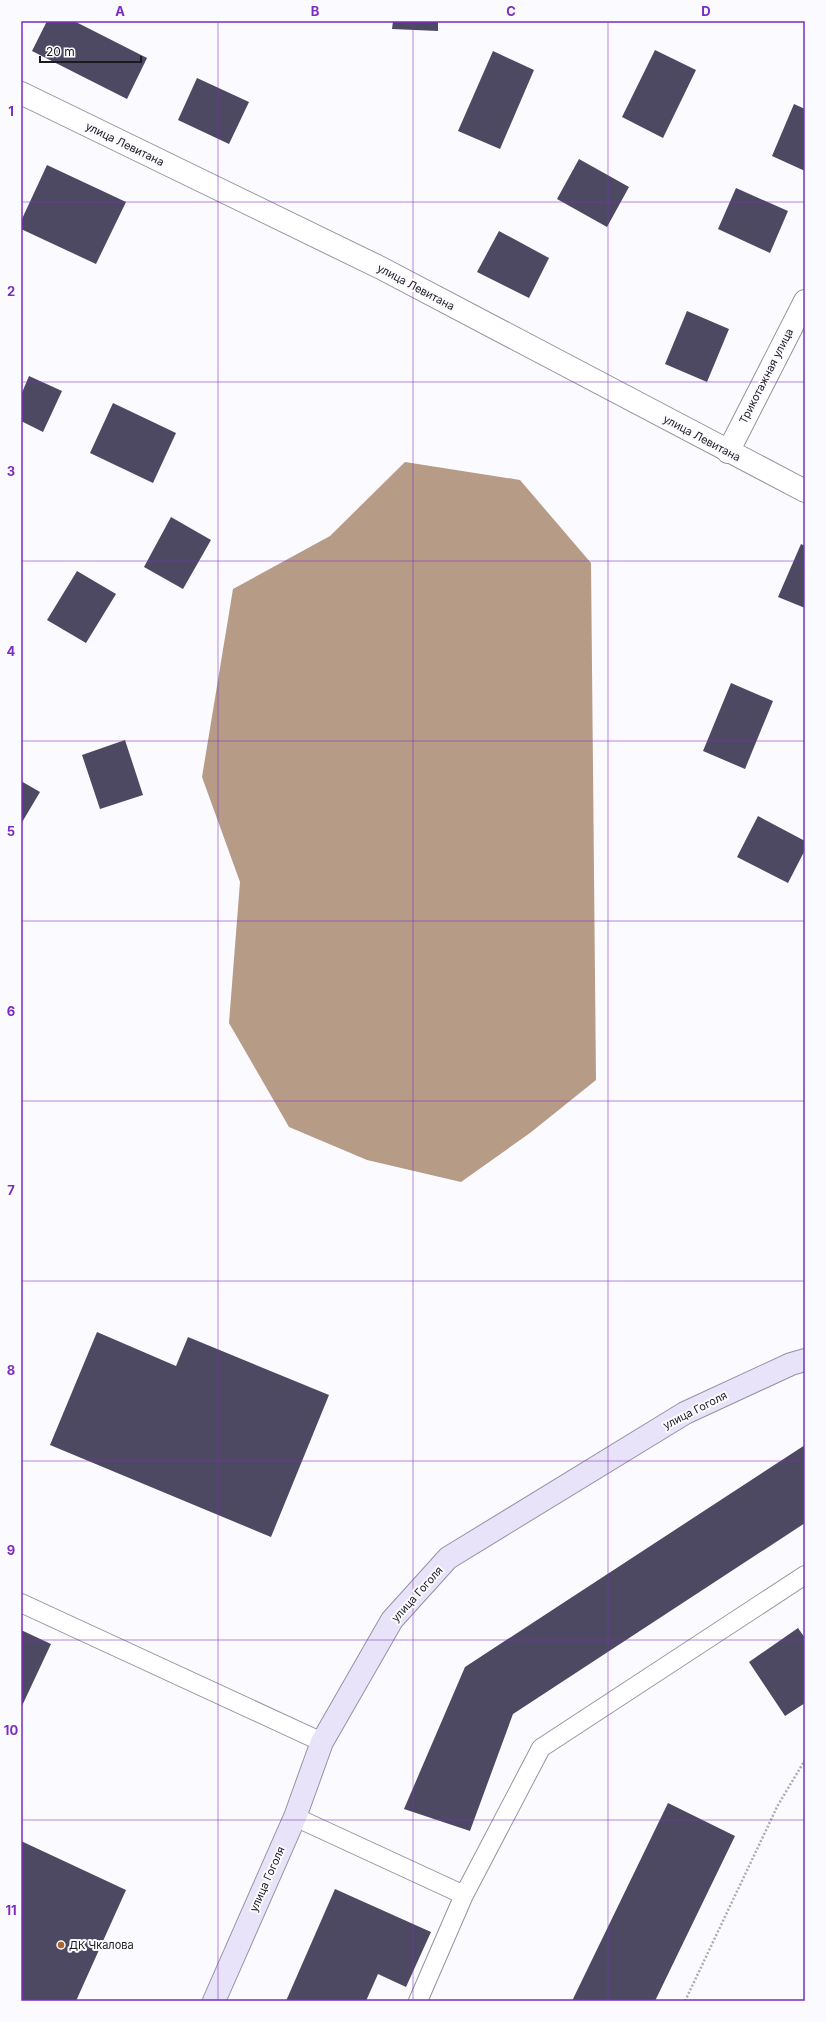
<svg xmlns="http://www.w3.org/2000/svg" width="826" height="2022" viewBox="0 0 826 2022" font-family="Inter,sans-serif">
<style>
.water{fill:#b69b87}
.building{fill:#4e4963}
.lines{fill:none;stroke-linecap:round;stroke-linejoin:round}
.lane-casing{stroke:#9592a5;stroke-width:20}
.street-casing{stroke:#9592a5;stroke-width:24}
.secondary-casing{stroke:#9592a5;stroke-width:24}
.path{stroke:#adacb1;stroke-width:2.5;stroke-dasharray:2 2;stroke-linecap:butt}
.lane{stroke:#fff;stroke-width:18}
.street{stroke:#fff;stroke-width:22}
.secondary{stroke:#e8e3f9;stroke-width:22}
.grid{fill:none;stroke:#7b2cbf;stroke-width:1;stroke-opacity:0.55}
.poi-dot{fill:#a6662e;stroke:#fbfafe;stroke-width:1.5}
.labels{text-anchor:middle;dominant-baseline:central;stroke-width:4;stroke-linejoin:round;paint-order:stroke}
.street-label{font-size:11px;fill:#1b1a21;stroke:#fbfafe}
.poi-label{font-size:11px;fill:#1b1a21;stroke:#fbfafe;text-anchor:start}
.neatline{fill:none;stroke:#7b2cbf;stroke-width:1.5}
.grid-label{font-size:13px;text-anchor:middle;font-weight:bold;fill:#7b2cbf}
</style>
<rect width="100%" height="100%" fill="#fbfafe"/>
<!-- water -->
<path class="water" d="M405 462 520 480 591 563 596 1080 530 1133 461 1182 367 1160 289 1127 229 1023 240 882 202 777 233 589 330 536Z"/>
<!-- building -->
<path class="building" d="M47 21H74L147 58 127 99 32 51Z
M393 21H438V31L392 29Z
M655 50 696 70 663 138 622 117Z
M493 51 534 70 500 149 458 131Z
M197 78 249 102 229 144 178 120Z
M794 104 805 109V171L772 156Z
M579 159 629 187 607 227 557 199Z
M47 165 126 202 96 264 21 229V221Z
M736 188 788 211 770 253 718 229Z
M499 231 549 258 529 298 477 272Z
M687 311 729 329 707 382 665 364Z
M29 376 62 391 43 432 21 421V395Z
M113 403 176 433 153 483 90 453Z
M171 517 211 540 183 589 144 567Z
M801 544 805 546V608L778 597Z
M77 571 116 594 86 643 47 620Z
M731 683 773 701 745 769 703 751Z
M125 740 143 795 100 809 82 755Z
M21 781 40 792 21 824Z
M758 816 805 841V850L788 883 737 857Z
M97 1332 176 1366 188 1337 329 1395 271 1537 50 1445Z
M805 1445V1523L513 1714 470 1831 404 1809 465 1667Z
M798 1628 805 1638V1703L785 1716 749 1662Z
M21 1630 51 1644 21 1708Z
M668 1803 735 1836 655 2001H572Z
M21 1841 126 1890 76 2001H21Z
M335 1889 431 1932 406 1987 378 1974 366 2001H286Z"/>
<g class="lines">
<defs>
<path id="lane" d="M21 1603 322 1742
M295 1817 464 1895 541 1748 805 1575
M418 2001 464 1895"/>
<path id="street" d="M21 93 381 268 805 491
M728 452 805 301"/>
<path id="secondary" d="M214 2001 295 1817 322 1742 392 1620 448 1558 685 1413 791 1364 805 1360"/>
</defs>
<!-- lane casing -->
<use href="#lane" class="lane-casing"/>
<!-- street casing -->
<use href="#street" class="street-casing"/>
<!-- secondary casing -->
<use href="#secondary" class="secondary-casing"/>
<!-- path -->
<path class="path" d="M685 2001 778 1805 805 1760"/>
<!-- lane -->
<use href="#lane" class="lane"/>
<!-- street -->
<use href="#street" class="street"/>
<!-- secondary -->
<use href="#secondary" class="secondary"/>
</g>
<!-- grid -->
<path class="grid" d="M218 21V2001M413 21V2001M608 21V2001M21 202H805M21 382H805M21 561H805M21 741H805M21 921H805M21 1101H805M21 1281H805M21 1461H805M21 1640H805M21 1820H805"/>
<!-- markers -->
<circle class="poi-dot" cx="61" cy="1945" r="4"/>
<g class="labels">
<!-- street labels -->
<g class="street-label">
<text transform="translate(125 144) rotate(26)">улица Левитана</text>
<text transform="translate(416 287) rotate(28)">улица Левитана</text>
<text transform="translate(766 376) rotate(-63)">Трикотажная улица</text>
<text transform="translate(702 438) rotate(28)">улица Левитана</text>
<text transform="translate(695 1410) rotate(-27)">улица Гоголя</text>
<text transform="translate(417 1594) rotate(-48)">улица Гоголя</text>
<text transform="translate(267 1879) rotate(-66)">улица Гоголя</text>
</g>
<!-- poi labels -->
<g class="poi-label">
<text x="69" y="1945">ДК Чкалова</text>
</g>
</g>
<!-- border -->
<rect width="826" height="2022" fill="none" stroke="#fbfafe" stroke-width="44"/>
<!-- scale -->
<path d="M40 56v6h101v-6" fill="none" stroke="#1b1a21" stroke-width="2"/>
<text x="46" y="56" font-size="12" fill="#1b1a21" stroke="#fbfafe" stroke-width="3" paint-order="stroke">20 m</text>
<rect x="22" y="22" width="782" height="1978" class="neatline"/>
<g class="grid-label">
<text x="120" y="16">A</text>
<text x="315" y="16">B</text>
<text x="511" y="16">C</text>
<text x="706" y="16">D</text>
<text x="11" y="116">1</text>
<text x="11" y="296">2</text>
<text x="11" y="476">3</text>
<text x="11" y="656">4</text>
<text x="11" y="836">5</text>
<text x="11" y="1016">6</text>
<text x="11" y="1195">7</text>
<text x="11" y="1375">8</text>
<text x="11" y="1555">9</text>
<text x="11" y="1735">10</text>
<text x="11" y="1915">11</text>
</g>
</svg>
